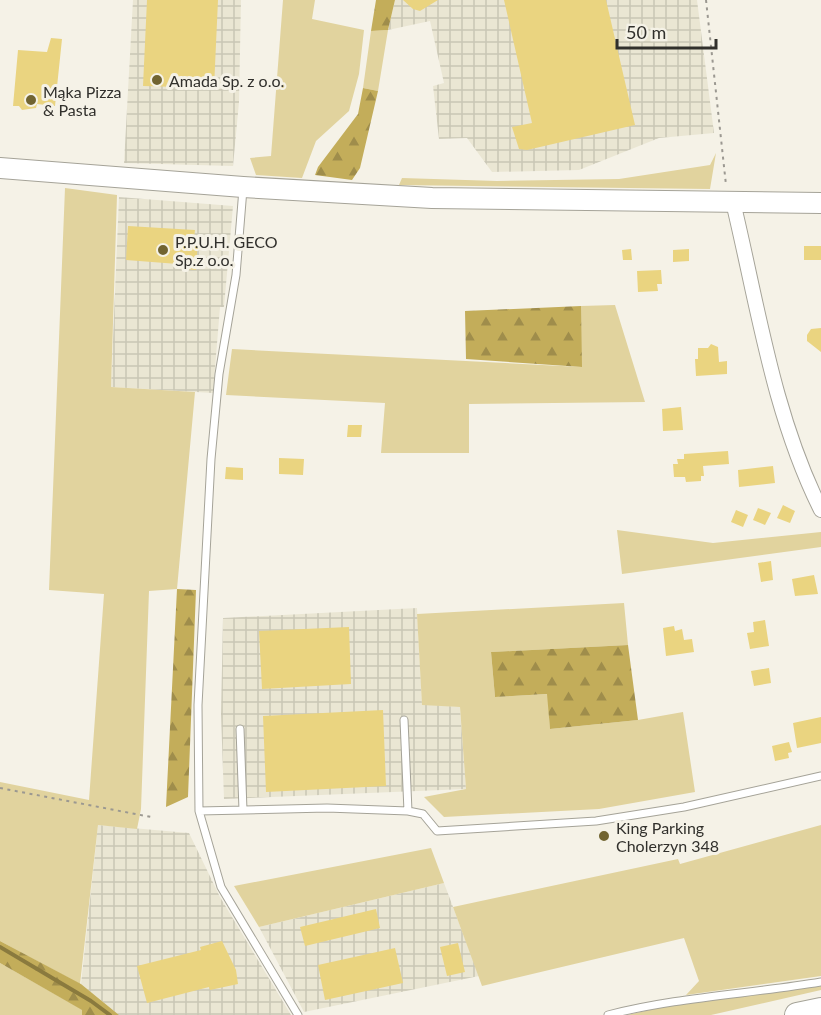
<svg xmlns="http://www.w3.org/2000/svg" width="821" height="1015" viewBox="0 0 821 1015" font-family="Lato,sans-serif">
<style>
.industrial{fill:url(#industrial-grid)}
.grass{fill:#e1d39e}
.forest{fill:url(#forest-firs)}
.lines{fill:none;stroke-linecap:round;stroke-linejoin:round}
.stream{stroke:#8a7a3e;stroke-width:4}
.building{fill:#ead480}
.lane-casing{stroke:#a5a398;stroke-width:9}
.street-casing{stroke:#a5a398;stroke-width:16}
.secondary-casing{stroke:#a5a398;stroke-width:22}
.highway-casing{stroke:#a5a398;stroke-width:26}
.path{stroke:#9b9891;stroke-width:2;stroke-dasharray:3 4.5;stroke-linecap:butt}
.lane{stroke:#fff;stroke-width:7}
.street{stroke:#fff;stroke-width:14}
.secondary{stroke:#fff;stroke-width:20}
.highway{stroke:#fff;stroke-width:24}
.poi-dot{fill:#716431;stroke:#f5f2e7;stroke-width:2}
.labels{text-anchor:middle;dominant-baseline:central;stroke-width:6;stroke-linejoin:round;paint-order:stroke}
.poi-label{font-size:16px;fill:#31302c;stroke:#f5f2e7;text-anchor:start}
</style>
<defs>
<pattern id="industrial-grid" width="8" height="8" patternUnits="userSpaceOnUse" patternTransform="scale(1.5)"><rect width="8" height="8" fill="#eae6d3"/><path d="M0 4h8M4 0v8" fill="none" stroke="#c9c6b5"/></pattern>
<pattern id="forest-firs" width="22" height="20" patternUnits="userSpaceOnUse" patternTransform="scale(1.5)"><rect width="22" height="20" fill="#c3ad5a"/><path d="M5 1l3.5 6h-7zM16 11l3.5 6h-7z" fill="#9f8d4b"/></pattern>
</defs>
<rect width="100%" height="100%" fill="#f5f2e7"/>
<!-- industrial -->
<path class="industrial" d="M133 0H241L239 102 233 166 124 163Z
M395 0H697L714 133 659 138 579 170 492 172 467 138 439 139 433 86 444 83 430 21 388 30Z
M119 197 233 206 224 307H220L213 393 111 387Z
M417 608 422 704 460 707 466 789 224 799 221 714 223 618Z
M98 825 189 833 220 897 291 1015H119L81 984Z
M444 883 479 976 304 1012 259 927Z"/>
<!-- grass -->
<path class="grass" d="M283 0H315L312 19 364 30 359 74 349 111 316 141 302 178 256 175 250 158 271 156Z
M388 30 378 91 363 88 371 31Z
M716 153 710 189 399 185 402 178 497 181 619 179 710 165Z
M65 188 117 195 111 387 195 392 177 589 149 591 141 809 137 829 98 825 80 984 0 941V782L89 800 104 594 49 590Z
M615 305 645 402 469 404V453H381L385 403 226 395 232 349 581 367V306Z
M617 530 713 543 821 532V547L622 574Z
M624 603 628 645 491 652 495 697 548 694 550 729 638 720 683 712 695 792 599 809 444 817 424 797 466 789 460 707 422 705 417 614Z
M821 825V976L686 995 699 981 684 938 482 986 453 907 678 859 680 864Z
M431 848 444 883 259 927 234 886Z
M0 963 83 1010 82 1015H0Z
M821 986V990L711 1015H627L672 1005Z"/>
<!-- forest -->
<path class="forest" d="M376 0H395L388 30 371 31Z
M363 88 378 91 360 168 352 180 315 175 318 167 358 114Z
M581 306 582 367 466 359 465 311Z
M177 589 196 590 188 797 166 807Z
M628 645 638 720 550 729 547 694 495 697 491 652Z
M0 941 81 984 119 1015H82V1010L0 963Z"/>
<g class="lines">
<!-- stream -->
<path class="stream" d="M0 947 91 1001 110 1015"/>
</g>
<!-- building -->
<path class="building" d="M147 0H218L214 88 143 86Z
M403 0H438L420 11 413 9Z
M504 0H606L635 125 527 150 519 149 512 127 532 123Z
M51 38 62 39 55 106 37 104 36 108 22 110 19 106H13L18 50 47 52Z
M128 226 195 230 194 238H198L196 270 178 268V264L126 260Z
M804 246H821V260H804Z
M631 249 632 260H623L622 250Z
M689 249V261L673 262V250Z
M661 270 662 284H657L658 291 638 292 637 271Z
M821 328V352L807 341V335L811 329Z
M711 344 718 347 719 362 727 361V374L696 376 695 359H698V348H708Z
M681 407 683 430 663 431 662 409Z
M348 425H362L361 437H347Z
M728 451 729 464 703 466 704 476H701V481L686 482 685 477H674L673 464H678L677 459H684V454Z
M279 458 304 459 303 475 279 474Z
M773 466 775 483 739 487 738 470Z
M226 467 243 468V480L225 479Z
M783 505 795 511 790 523 777 518Z
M758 508 771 513 765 525 753 520Z
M736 510 748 515 743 527 731 522Z
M771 561 773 580 761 582 758 563Z
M814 575 818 594 795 596 792 579Z
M765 620 769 646 750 649 747 633 754 632 753 622Z
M674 626 675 631 682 629 684 640 692 639 694 652 666 656 663 628Z
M349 627 351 684 262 689 259 631Z
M769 668 771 683 754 686 751 671Z
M383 710 386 786 266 792 263 716Z
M821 717V743L797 748 793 723Z
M789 742 792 752 788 753 789 758 775 761 772 746Z
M376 909 380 928 305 946 300 927Z
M222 941 236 970 238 984 210 990 209 987 147 1003 137 966 201 950 200 947Z
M458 943 465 972 447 976 440 947Z
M395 948 403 983 325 1000 318 965Z"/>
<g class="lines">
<defs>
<path id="lane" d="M243 189 236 275 219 374 211 459 198 705 199 811 221 887 298 1015
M240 729 243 810
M199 811 327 808 408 811 404 720
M408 811 423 814 437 831 596 821 684 807 821 776
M608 1015C677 997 750 994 821 982"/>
<path id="street" d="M733 202C758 306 773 414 821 510"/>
<path id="secondary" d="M0 168 243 187 432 198 821 203"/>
<path id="highway" d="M797 1015 821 1010"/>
</defs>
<!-- lane casing -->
<use href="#lane" class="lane-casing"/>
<!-- street casing -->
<use href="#street" class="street-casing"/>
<!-- secondary casing -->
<use href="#secondary" class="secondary-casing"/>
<!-- highway casing -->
<use href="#highway" class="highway-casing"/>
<!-- path -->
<path class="path" d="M706 0 726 185
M0 788 151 817"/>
<!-- lane -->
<use href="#lane" class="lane"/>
<!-- street -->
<use href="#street" class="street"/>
<!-- secondary -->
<use href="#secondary" class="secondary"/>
<!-- highway -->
<use href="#highway" class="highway"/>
</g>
<!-- markers -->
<g class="poi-dot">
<circle cx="157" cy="80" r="6"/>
<circle cx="31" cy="100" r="6"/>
<circle cx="163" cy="250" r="6"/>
<circle cx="604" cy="836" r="6"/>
</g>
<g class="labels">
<!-- poi labels -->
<g class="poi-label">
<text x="169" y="80">Amada Sp. z o.o.</text>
<text x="43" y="91">Mąka Pizza<tspan x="43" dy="18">&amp; Pasta</tspan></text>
<text x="175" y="241">P.P.U.H. GECO<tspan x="175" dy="18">Sp.z o.o.</tspan></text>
<text x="616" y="827">King Parking<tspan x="616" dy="18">Cholerzyn 348</tspan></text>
</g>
</g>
<!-- scale -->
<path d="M617 39v9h99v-9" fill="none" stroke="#31302c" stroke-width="3"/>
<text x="626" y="39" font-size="18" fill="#31302c" stroke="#f5f2e7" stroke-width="4.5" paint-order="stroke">50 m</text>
</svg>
